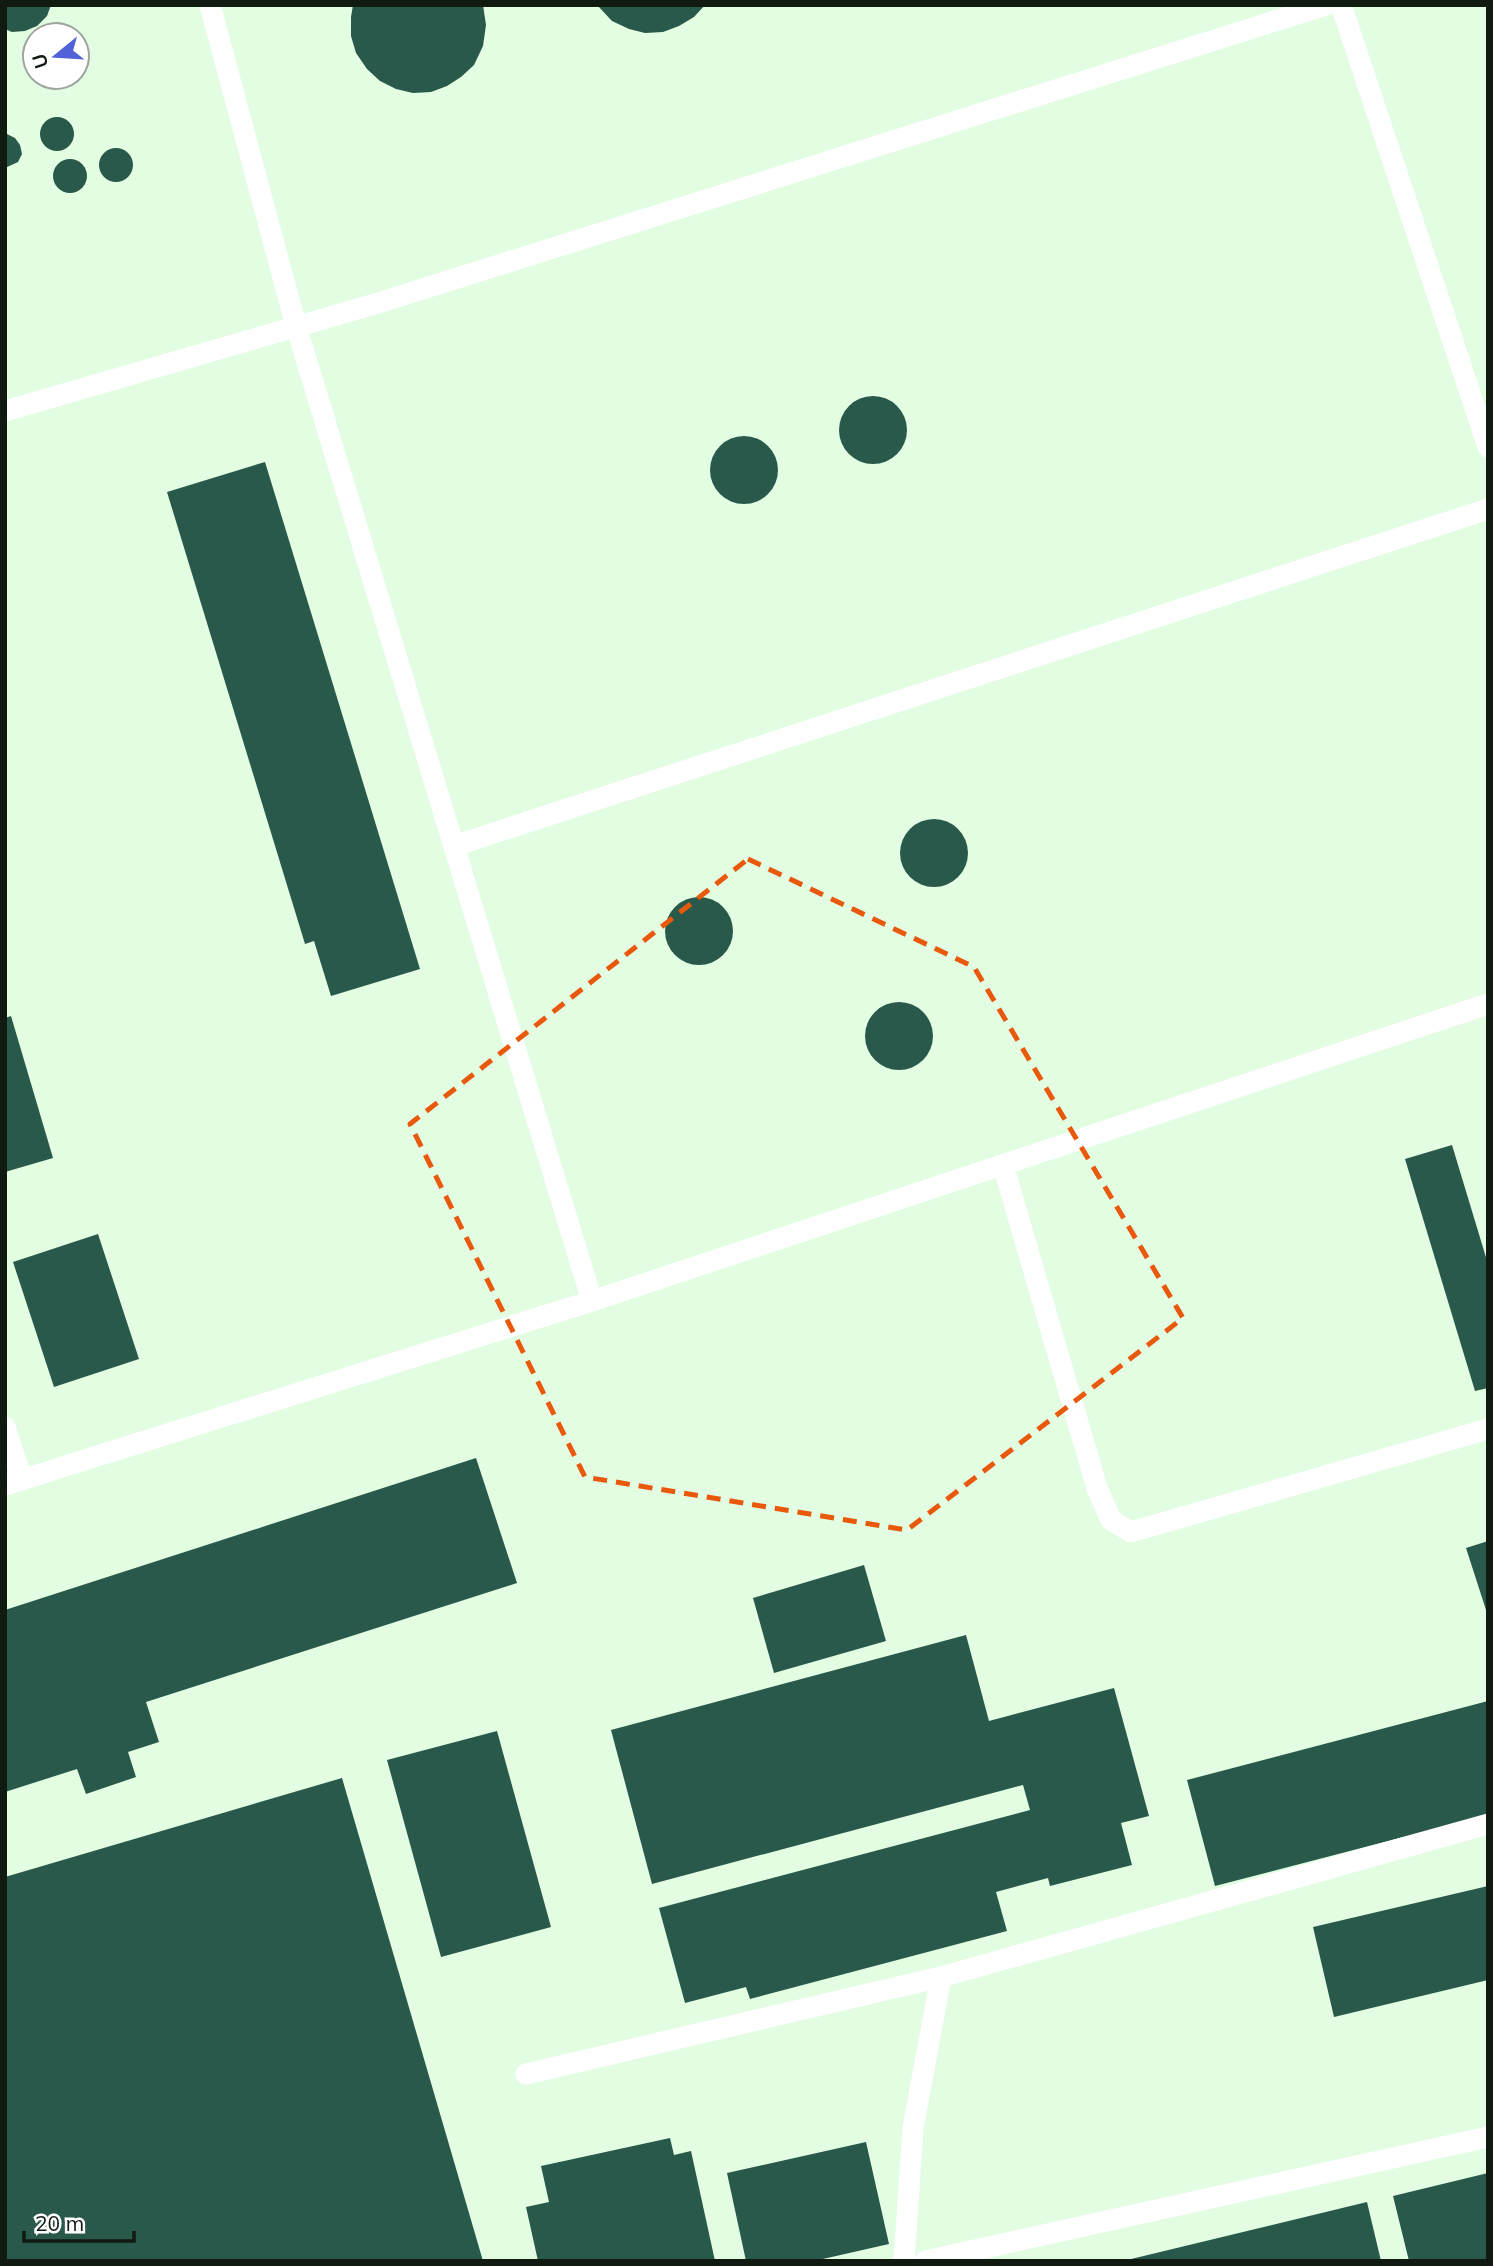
<svg xmlns="http://www.w3.org/2000/svg" width="1493" height="2266" viewBox="0 0 1493 2266" font-family="Mulish,sans-serif">
<style>
.building{fill:#29594a}
.lines{fill:none;stroke-linecap:round;stroke-linejoin:round}
.lane{stroke:#fff;stroke-width:21}
.marked{fill:none;stroke:#e8590c;stroke-width:5;stroke-dasharray:14 9;stroke-linejoin:round}
</style>
<rect width="100%" height="100%" fill="#e3fde3"/>
<!-- building -->
<path class="building" d="M5 5H51L47 16 37 26 25 31 12 32 5 29Z
M353 5H483L486 25 483 46 474 65 461 77 447 86 431 92 413 93 396 89 380 81 367 69 356 53 351 36V17Z
M597 5H705L694 17 679 26 663 32 645 33 629 29 612 21Z
M40 134a17 17 0 1 1 34 0a17 17 0 1 1-34 0Z
M5 133 15 138 20 145 22 154 18 162 5 168Z
M99 165a17 17 0 1 1 34 0a17 17 0 1 1-34 0Z
M53 176a17 17 0 1 1 34 0a17 17 0 1 1-34 0Z
M839 430a34 34 0 1 1 68 0a34 34 0 1 1-68 0Z
M710 470a34 34 0 1 1 68 0a34 34 0 1 1-68 0Z
M265 462 420 969 331 996 314 941 305 944 167 492Z
M900 853a34 34 0 1 1 68 0a34 34 0 1 1-68 0Z
M665 931a34 34 0 1 1 68 0a34 34 0 1 1-68 0Z
M865 1036a34 34 0 1 1 68 0a34 34 0 1 1-68 0Z
M11 1016 53 1158 5 1172V1018Z
M1452 1145 1488 1264V1388L1475 1391 1405 1159Z
M98 1234 139 1359 54 1387 13 1262Z
M476 1458 517 1583 146 1702 159 1742 128 1752 136 1777 86 1794 77 1769 5 1792V1610Z
M1488 1541V1613H1487L1466 1548Z
M864 1565 886 1641 774 1673 753 1598Z
M966 1635 989 1721 1114 1688 1149 1816 1121 1823 1132 1865 1050 1886 1048 1878 996 1892 1007 1931 750 1999 746 1987 685 2003 659 1908 1030 1810 1023 1785 652 1884 611 1730Z
M1488 1701V1815L1215 1886 1187 1780Z
M497 1731 551 1927 441 1957 387 1760Z
M342 1778 483 2261H5V1877Z
M1488 1886V1980L1334 2017 1313 1927Z
M670 2138 674 2155 691 2151 715 2261H538L526 2207 549 2202 541 2166Z
M866 2142 889 2244 814 2261H746L727 2173Z
M1488 2173V2261H1409L1393 2196Z
M1367 2202 1381 2261H1127V2260Z"/>
<g class="lines">
<!-- lane -->
<path class="lane" d="M210 5 296 326 592 1301
M1341 5 1488 447
M5 411 378 303 1326 5
M454 846 1488 509
M1003 1165 1097 1488 1111 1520 1131 1532 1488 1429
M5 1427 22 1480
M5 1485 592 1301 1488 1004
M526 2074 941 1977
M904 2261 913 2128 941 1977 1488 1824
M925 2261 1488 2137"/>
</g>
<!-- marked area -->
<path class="marked" d="M748 859 974 967 1183 1318 907 1530 585 1477 410 1124Z"/>
<!-- border -->
<rect width="1493" height="2266" fill="none" stroke="#111a11" stroke-width="14"/>
<!-- north arrow -->
<g transform="translate(56 56) rotate(252)"><circle r="33" fill="#ffffff" stroke="#a0a3a0" stroke-width="2"/>
<path d="M0-5L12 26L0 18L-12 26Z" fill="#5162d8"/>
<text y="-10" font-size="19" font-weight="bold" text-anchor="middle" fill="#111a11">U</text>
</g>
<!-- scale -->
<path d="M24 2231v10h110v-10" fill="none" stroke="#111a11" stroke-width="3.5"/>
<text x="35" y="2231" font-size="21" fill="#111a11" stroke="#ffffff" stroke-width="5" paint-order="stroke">20 m</text>
</svg>
